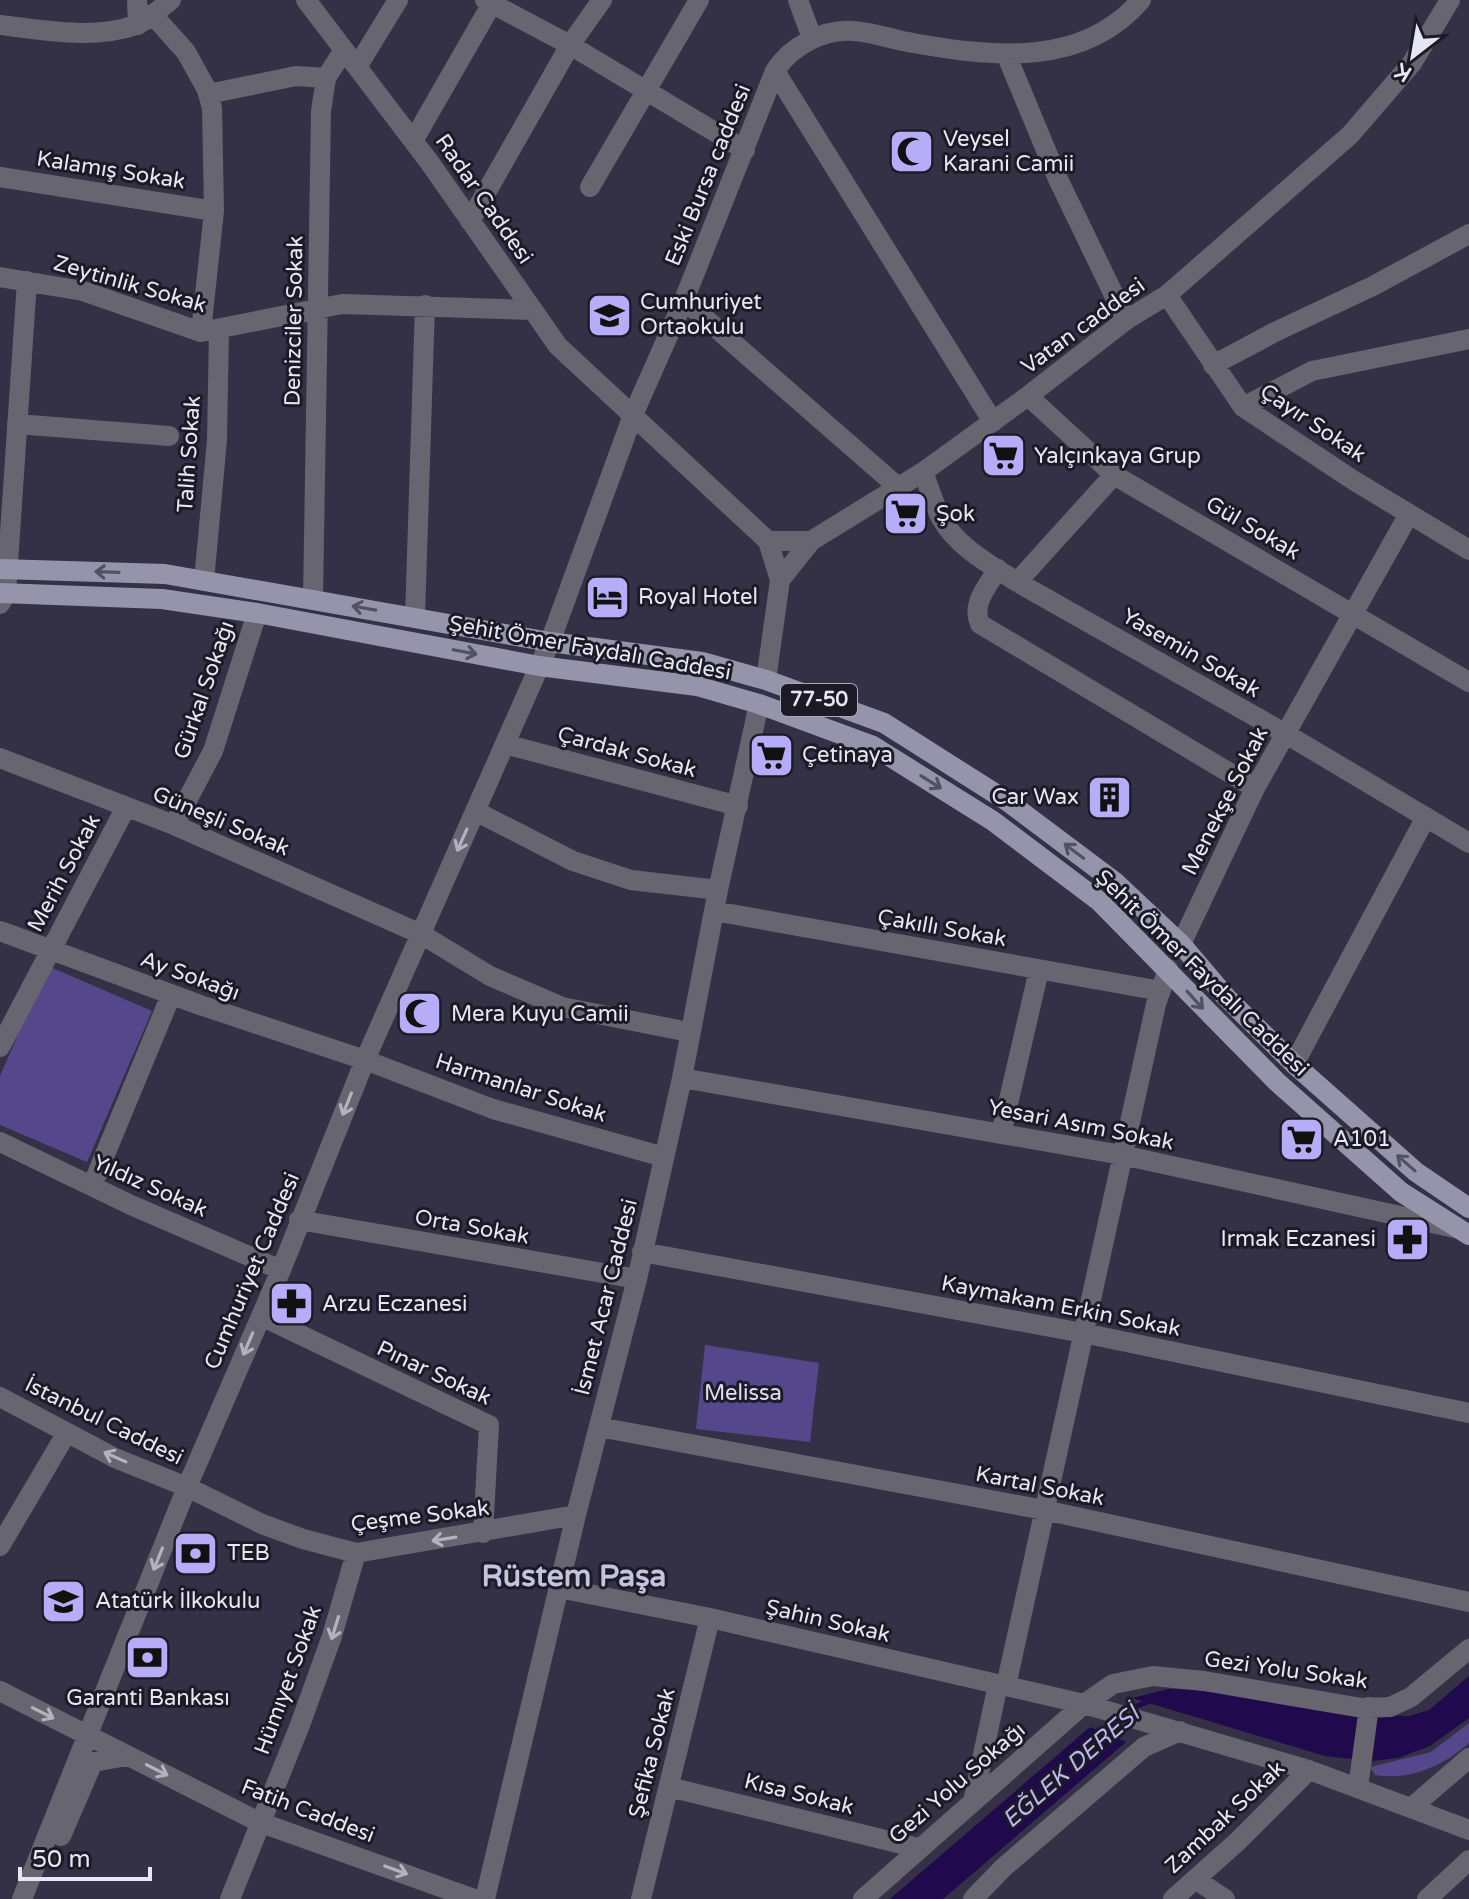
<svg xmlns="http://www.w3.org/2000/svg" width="1469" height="1899" viewBox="0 0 1469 1899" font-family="'Varela Round',sans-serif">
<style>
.green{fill:#54478c}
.water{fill:#20094c}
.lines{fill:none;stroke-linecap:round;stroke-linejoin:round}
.stream{stroke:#20094c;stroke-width:5}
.minor{stroke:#666570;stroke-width:20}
.major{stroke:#9694ab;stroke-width:20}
.oneway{stroke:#525161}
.oneway2{stroke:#b3b2c0}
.labels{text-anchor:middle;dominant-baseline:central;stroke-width:6;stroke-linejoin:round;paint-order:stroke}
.shield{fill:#1b1a25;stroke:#aaa9b7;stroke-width:2}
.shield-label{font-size:20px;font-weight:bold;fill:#e7e6f5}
.poi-label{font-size:22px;fill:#e7e6f5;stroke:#1b1a25;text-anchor:start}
.street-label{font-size:22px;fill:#e7e6f5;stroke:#1b1a25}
.park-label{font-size:22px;fill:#dedcf1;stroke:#1b1a25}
.water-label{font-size:24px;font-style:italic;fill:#beb6f2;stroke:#1b1a25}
.district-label{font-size:30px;font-weight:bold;fill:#c5c2df;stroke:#1b1a25}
</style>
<rect width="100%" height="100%" fill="#343147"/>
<!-- green -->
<path class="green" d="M48 966 152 1011 87 1162 0 1125V1076Z
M705 1345 819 1363 810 1442 696 1429Z
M1469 1723V1743C1443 1766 1409 1781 1375 1775L1370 1767 1431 1752Z"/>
<!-- water -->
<path class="water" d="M1469 1676V1718L1430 1746 1398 1758 1371 1761 1325 1756 1132 1698 1169 1689 1197 1690 1377 1715 1409 1716 1429 1710Z
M1090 1727 1126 1742 943 1899H890Z"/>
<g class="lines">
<!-- stream -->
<path class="stream" d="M1129 1713 1134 1707 1151 1701
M1102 1737 1122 1720"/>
<!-- minor -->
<path class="minor" d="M137 0 138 25
M306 0 430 163 558 346 768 541 780 580
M485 0 570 45 745 150
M798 0 812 38
M152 14 186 52 207 90 212 108 214 211 201 332
M0 25C44 30 93 40 136 25 148 21 160 8 171 0
M1006 54 1058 179 1126 320
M357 67 398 0
M775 71 993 422
M208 94 296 76 326 78
M413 141 494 0
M0 177 214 211
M590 187 699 0
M470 221 570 45 602 0
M0 277 83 291 201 332 342 304 533 310
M1167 295 1243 407 1353 480 1469 550
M684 300 898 487
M1213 365 1277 331 1373 286 1469 234
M1028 396 1114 475 1469 682
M1243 407 1312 371 1469 339
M17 424 169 436
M923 472C929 487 934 504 941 518 957 547 991 565 1017 582L1286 734 1469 843
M768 541H811
M998 569C987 587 971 604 980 624L1255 788
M204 581 217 440 219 330
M1017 582 1114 475
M313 599 321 111 326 78 344 50
M0 604 6 593 27 281
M415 617 425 305
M766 680 780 580 811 541 923 472 1028 396 1126 320 1167 295 1350 135 1412 63 1450 0
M505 744 738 806
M0 758 174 825 421 934 490 976 562 1007 689 1032
M475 811 573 861 631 880 718 890
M174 825 213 751 257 613
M714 911 1161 991
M0 931 200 1005 365 1060 493 1109 664 1157
M1181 944 1255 788 1409 514
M0 1047 126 807
M1294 1064 1426 817
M682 1078 1122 1155 1455 1228
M1001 1134 1039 970
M0 1142 131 1205 281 1270
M92 1186 171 995
M299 1220 637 1279
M642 1252 1083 1333 1469 1413
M261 1316 489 1425 483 1533
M0 1397 115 1458 187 1487 262 1524 303 1539 356 1553 576 1515
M599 1427 1044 1510 1469 1602
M0 1546 66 1434
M559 1588 710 1618 1084 1704 1309 1770 1469 1830
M1006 1686 1156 1004 1168 969
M0 1691 259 1822 474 1899
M669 1787 918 1848
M1358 1788 1369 1707
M973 1802 998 1684
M1411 1808 1469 1758
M61 1836 93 1762 127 1756
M1195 1879 1225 1899
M22 1899 187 1487 281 1270 365 1060 550 642 633 415 684 300 775 71C791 46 823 29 853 31 873 32 893 40 913 43 992 57 1083 68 1141 0
M230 1899 300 1725 332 1636 356 1553
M485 1899 576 1515 637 1279 682 1078 718 890 759 704
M641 1899 710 1618
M863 1899 1084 1704 1113 1684 1153 1676 1204 1681 1362 1708 1390 1707 1411 1697 1469 1649
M973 1899 1004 1867 1144 1747 1180 1731
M1173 1899 1238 1841 1309 1770
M1427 1899 1469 1860"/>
<!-- major -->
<path class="major" d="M0 569 165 574 550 642 702 662 766 680 884 723 1007 801 1115 882 1181 944 1226 997 1294 1064 1416 1172 1469 1208
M0 593 162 599 257 613 539 666 697 686 759 704 873 746 993 821 1099 901 1277 1082 1401 1192 1469 1235"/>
</g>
<!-- one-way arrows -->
<defs><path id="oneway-shaft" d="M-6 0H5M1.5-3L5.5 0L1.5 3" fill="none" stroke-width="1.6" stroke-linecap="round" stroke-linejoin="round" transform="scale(2)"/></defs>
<g class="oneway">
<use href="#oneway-shaft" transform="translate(107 572) rotate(-178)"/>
<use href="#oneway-shaft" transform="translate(364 608) rotate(-170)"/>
<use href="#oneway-shaft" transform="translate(465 652) rotate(11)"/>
<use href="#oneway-shaft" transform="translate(931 782) rotate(32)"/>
<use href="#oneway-shaft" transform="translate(1074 851) rotate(-143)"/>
<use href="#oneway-shaft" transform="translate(1195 1000) rotate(48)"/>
<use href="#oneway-shaft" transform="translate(1406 1163) rotate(-139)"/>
</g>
<g class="oneway2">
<use href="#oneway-shaft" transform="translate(462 840) rotate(114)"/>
<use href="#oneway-shaft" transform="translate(347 1104) rotate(112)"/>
<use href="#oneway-shaft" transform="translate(248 1344) rotate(113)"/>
<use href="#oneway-shaft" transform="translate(115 1457) rotate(-156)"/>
<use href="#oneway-shaft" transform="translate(444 1539) rotate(171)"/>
<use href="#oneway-shaft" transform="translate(158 1559) rotate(112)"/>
<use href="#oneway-shaft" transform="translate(335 1628) rotate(107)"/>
<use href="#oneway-shaft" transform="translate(43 1713) rotate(27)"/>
<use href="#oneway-shaft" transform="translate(157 1770) rotate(27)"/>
<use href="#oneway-shaft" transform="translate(396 1870) rotate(20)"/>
</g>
<!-- icons -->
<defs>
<symbol id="mosque-square" viewBox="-11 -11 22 22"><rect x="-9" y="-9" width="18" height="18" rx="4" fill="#b6acf8" stroke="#1b1a25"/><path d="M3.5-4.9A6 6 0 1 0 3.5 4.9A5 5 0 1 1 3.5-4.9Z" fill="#111"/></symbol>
<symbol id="school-square" viewBox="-11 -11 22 22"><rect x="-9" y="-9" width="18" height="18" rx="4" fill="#b6acf8" stroke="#1b1a25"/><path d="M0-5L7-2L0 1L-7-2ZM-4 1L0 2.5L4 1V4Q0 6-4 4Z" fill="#111"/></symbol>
<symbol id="supermarket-square" viewBox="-11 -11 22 22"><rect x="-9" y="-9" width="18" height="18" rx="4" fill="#b6acf8" stroke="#1b1a25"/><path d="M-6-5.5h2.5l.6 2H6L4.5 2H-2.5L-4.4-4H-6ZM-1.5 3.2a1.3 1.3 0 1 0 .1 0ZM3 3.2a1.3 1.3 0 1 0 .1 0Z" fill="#111"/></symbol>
<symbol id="hotel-square" viewBox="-11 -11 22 22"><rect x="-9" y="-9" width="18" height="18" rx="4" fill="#b6acf8" stroke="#1b1a25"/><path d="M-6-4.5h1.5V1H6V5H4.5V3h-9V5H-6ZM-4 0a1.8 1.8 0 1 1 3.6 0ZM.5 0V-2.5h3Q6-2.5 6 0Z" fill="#111"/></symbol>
<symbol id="building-square" viewBox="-11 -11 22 22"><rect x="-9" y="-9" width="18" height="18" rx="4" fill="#b6acf8" stroke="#1b1a25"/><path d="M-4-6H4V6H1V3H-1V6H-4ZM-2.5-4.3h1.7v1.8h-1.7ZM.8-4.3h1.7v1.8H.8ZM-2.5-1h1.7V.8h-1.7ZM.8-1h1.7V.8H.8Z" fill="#111"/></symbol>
<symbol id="pharmacy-square" viewBox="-11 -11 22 22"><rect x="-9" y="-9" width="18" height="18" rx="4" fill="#b6acf8" stroke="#1b1a25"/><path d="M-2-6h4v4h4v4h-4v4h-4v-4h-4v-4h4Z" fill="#111"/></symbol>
<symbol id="bank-square" viewBox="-11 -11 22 22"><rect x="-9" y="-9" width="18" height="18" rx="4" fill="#b6acf8" stroke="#1b1a25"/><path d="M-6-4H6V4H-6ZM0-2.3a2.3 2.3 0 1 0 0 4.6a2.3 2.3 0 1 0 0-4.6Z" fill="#111"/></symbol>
</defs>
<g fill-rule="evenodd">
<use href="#mosque-square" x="886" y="126" width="51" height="51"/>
<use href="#school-square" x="584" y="290" width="51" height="51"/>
<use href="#supermarket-square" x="978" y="430" width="51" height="51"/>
<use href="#supermarket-square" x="880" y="488" width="51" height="51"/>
<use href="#hotel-square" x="582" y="572" width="51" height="51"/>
<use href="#supermarket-square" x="746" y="730" width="51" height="51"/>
<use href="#building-square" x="1084" y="772" width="51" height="51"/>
<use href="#mosque-square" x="394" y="988" width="51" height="51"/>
<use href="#supermarket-square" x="1276" y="1114" width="51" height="51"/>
<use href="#pharmacy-square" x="1382" y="1214" width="51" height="51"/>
<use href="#pharmacy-square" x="266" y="1278" width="51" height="51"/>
<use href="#bank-square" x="170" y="1528" width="51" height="51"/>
<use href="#school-square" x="38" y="1576" width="51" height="51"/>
<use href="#bank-square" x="122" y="1632" width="51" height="51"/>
</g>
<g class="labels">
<!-- shield labels -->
<rect class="shield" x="781" y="684" width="76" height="32" rx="6"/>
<g class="shield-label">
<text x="819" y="700">77-50</text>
</g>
<!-- poi labels -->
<g class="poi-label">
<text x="943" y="139">Veysel<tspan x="943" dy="25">Karani Camii</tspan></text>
<text x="640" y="302">Cumhuriyet<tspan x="640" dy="25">Ortaokulu</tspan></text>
<text x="1034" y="456">Yalçınkaya Grup</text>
<text x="936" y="514">Şok</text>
<text x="638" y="597">Royal Hotel</text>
<text x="802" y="755">Çetinaya</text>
<text x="1079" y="797" text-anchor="end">Car Wax</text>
<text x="451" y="1014">Mera Kuyu Camii</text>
<text x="1333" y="1139">A101</text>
<text x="1376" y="1239" text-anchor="end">Irmak Eczanesi</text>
<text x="322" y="1304">Arzu Eczanesi</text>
<text x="227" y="1553">TEB</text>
<text x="95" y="1601">Atatürk İlkokulu</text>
<text x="148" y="1698" text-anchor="middle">Garanti Bankası</text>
</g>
<!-- street labels -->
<g class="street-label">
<text transform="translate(111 170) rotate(9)">Kalamış Sokak</text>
<text transform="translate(708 175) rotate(-68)">Eski Bursa caddesi</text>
<text transform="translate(484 199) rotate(55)">Radar Caddesi</text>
<text transform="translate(130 284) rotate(16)">Zeytinlik Sokak</text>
<text transform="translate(294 321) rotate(-89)">Denizciler Sokak</text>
<text transform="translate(1083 326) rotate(-36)">Vatan caddesi</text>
<text transform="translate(1313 423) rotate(34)">Çayır Sokak</text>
<text transform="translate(189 454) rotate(-86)">Talih Sokak</text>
<text transform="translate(1253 528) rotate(30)">Gül Sokak</text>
<text transform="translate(590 648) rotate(10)">Şehit Ömer Faydalı Caddesi</text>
<text transform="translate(1191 653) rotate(30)">Yasemin Sokak</text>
<text transform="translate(204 690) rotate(-71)">Gürkal Sokağı</text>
<text transform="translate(627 752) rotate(15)">Çardak Sokak</text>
<text transform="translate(1225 801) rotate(-63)">Menekşe Sokak</text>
<text transform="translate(221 821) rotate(23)">Güneşli Sokak</text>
<text transform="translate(64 873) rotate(-62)">Merih Sokak</text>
<text transform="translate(942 928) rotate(10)">Çakıllı Sokak</text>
<text transform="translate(1202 973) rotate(44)">Şehit Ömer Faydalı Caddesi</text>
<text transform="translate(190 976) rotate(20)">Ay Sokağı</text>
<text transform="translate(521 1088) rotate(18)">Harmanlar Sokak</text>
<text transform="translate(1081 1125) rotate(11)">Yesari Asım Sokak</text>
<text transform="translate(150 1186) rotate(24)">Yıldız Sokak</text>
<text transform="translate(472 1227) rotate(10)">Orta Sokak</text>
<text transform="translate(252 1271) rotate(-67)">Cumhuriyet Caddesi</text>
<text transform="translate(606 1297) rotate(-76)">İsmet Acar Caddesi</text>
<text transform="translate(1061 1306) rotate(11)">Kaymakam Erkin Sokak</text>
<text transform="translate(434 1373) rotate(25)">Pınar Sokak</text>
<text transform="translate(104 1421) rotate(26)">İstanbul Caddesi</text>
<text transform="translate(1040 1486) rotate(11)">Kartal Sokak</text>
<text transform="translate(420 1516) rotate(-7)">Çeşme Sokak</text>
<text transform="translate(828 1621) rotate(13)">Şahin Sokak</text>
<text transform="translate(1286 1670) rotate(8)">Gezi Yolu Sokak</text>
<text transform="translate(288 1680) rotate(-70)">Hümıyet Sokak</text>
<text transform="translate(652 1753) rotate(-76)">Şefika Sokak</text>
<text transform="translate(957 1783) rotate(-41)">Gezi Yolu Sokağı</text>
<text transform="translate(799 1794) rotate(14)">Kısa Sokak</text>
<text transform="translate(308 1811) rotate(21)">Fatih Caddesi</text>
<text transform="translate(1225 1817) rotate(-43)">Zambak Sokak</text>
</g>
<!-- park labels -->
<g class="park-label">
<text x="743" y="1393">Melissa</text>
</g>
<!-- water labels -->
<g class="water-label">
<text transform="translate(1071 1767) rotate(-41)">EĞLEK DERESİ</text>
</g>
<!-- district labels -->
<g class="district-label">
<text x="574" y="1576">Rüstem Paşa</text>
</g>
</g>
<!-- north arrow -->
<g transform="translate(1413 56) rotate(211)" stroke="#1b1a25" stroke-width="6" paint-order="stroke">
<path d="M0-6L14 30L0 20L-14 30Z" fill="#e7e6f5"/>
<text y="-12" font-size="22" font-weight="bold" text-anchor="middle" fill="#e7e6f5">K</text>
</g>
<!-- scale -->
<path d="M20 1867v12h130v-12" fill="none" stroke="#e7e6f5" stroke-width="4"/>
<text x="32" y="1867" font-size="24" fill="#e7e6f5" stroke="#1b1a25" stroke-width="6" paint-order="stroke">50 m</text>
</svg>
